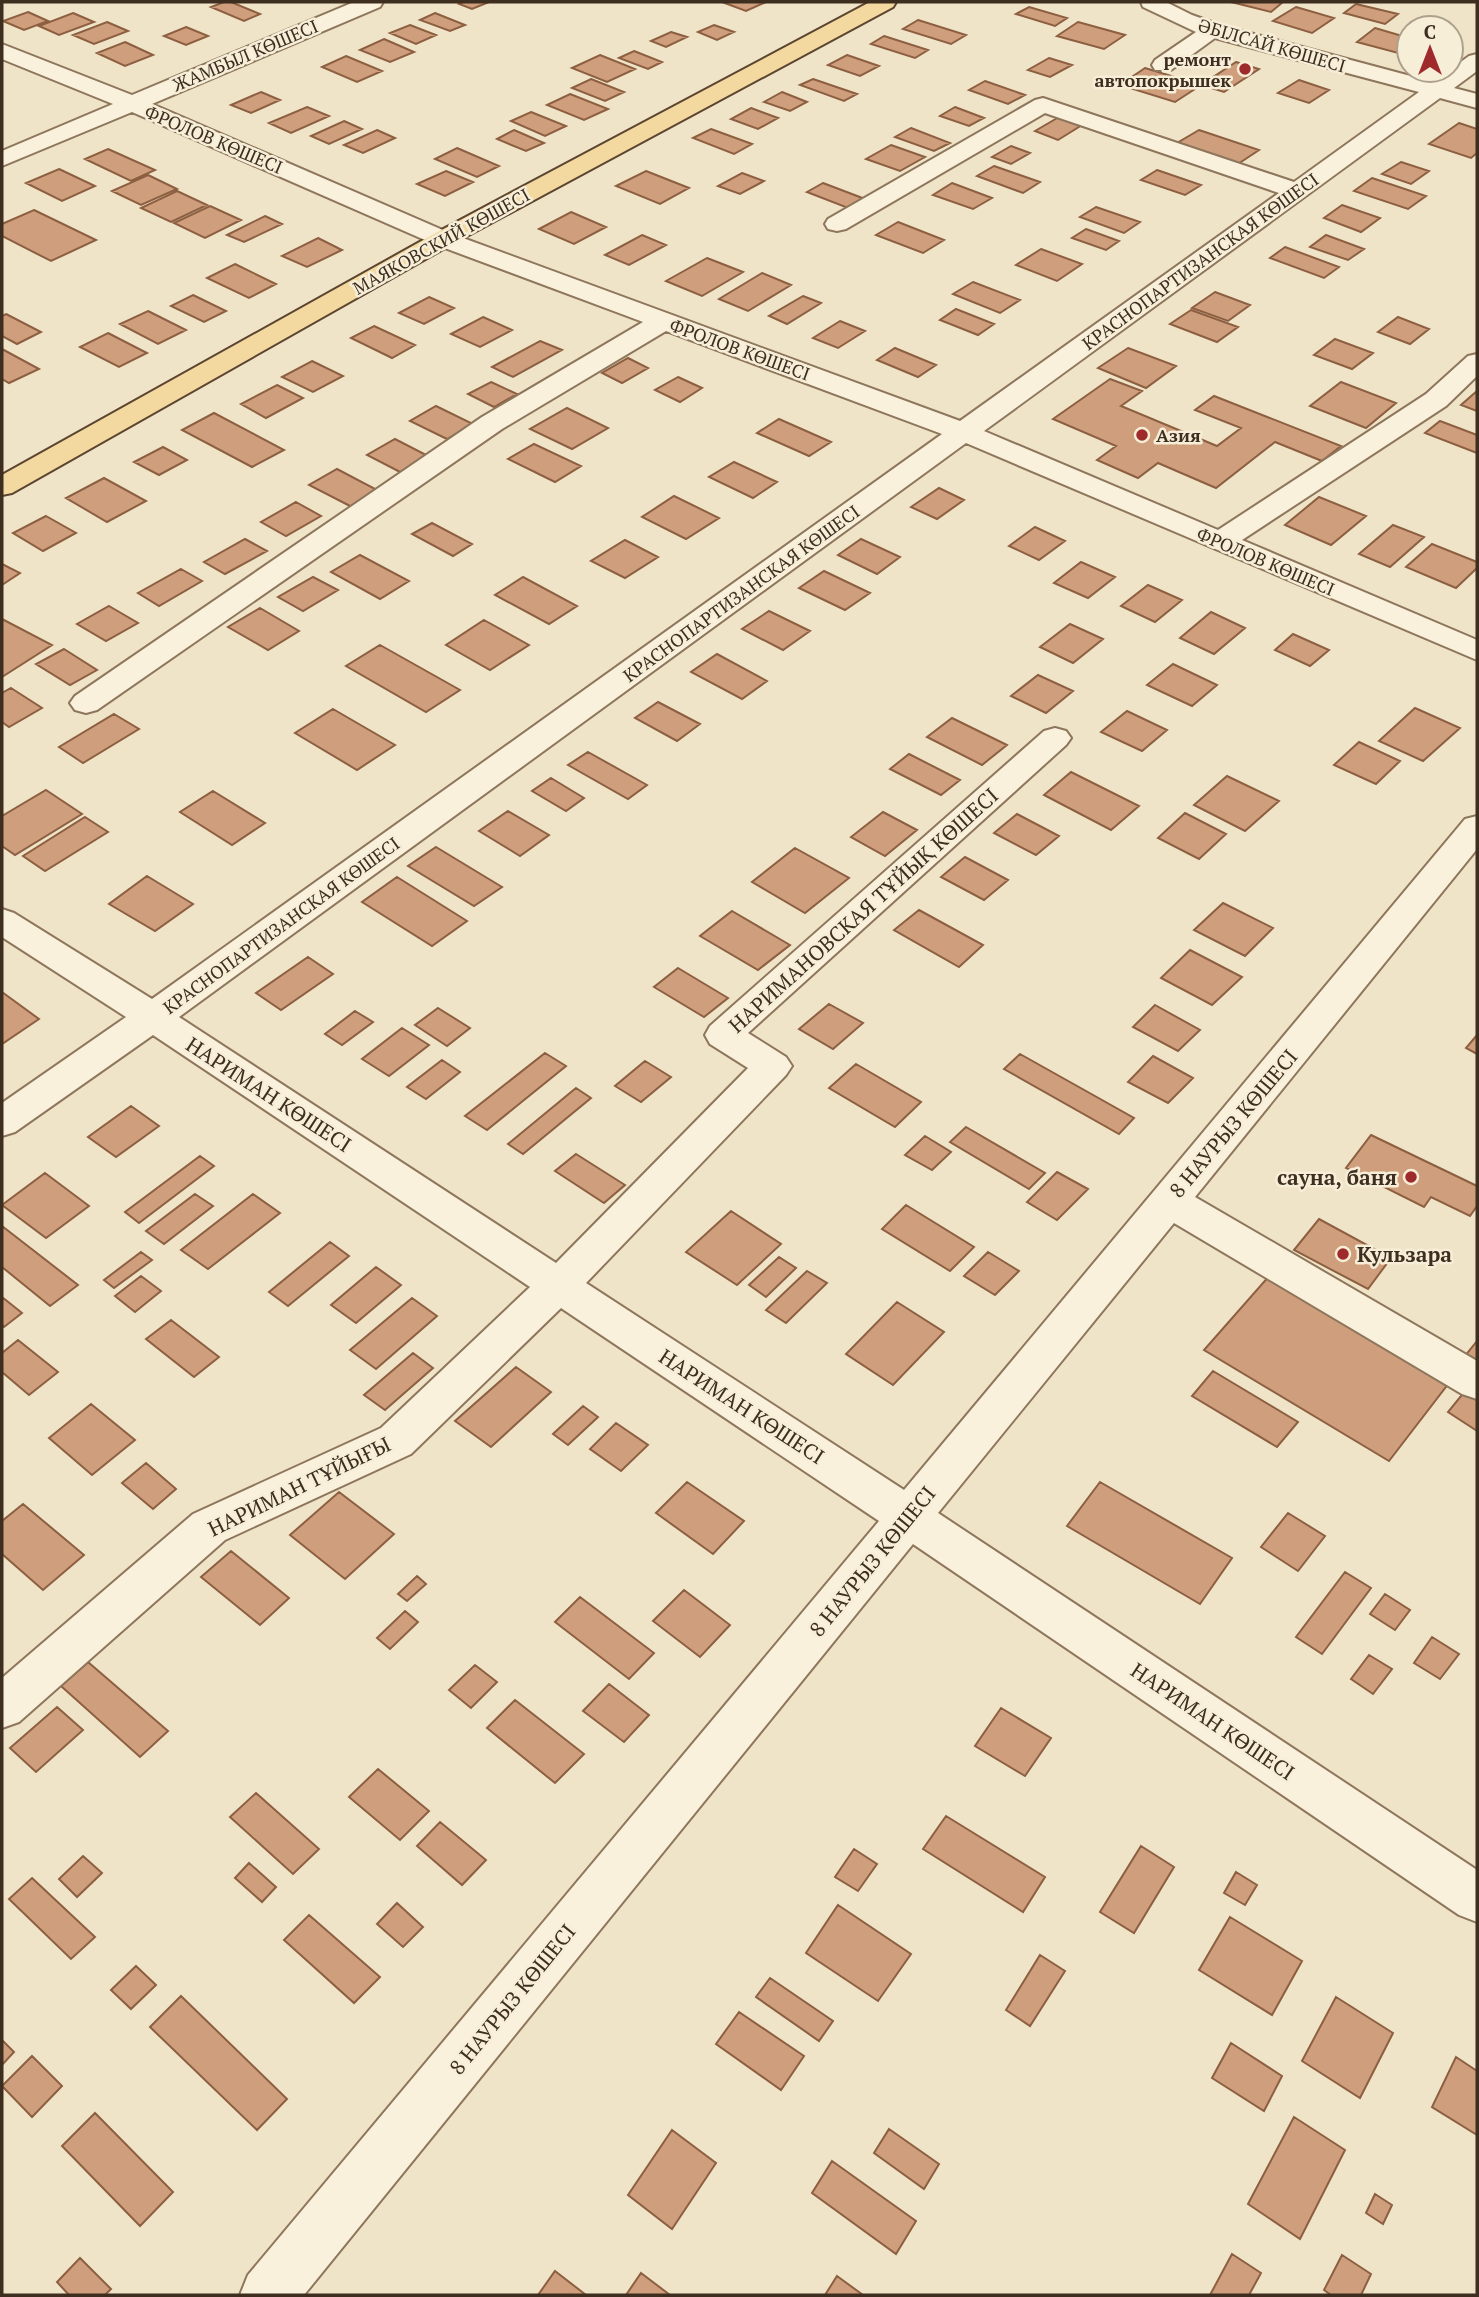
<svg xmlns="http://www.w3.org/2000/svg" width="1479" height="2297" viewBox="0 0 1479 2297" font-family="'PT Serif',serif">
<style>
.building{fill:#cf9f7d;stroke:#8d5f41;stroke-width:2}
.lines{fill:none;stroke-linecap:round;stroke-linejoin:round}
.minor-casing{stroke:#8d765c;stroke-width:4}
.major-casing{stroke:#5b4430;stroke-width:4}
.minor{fill:#faf1dc;fill-rule:evenodd}
.major{fill:#f3d9a0;fill-rule:evenodd}
.poi-dot{fill:#9e2a2b;stroke:#f7eed8;stroke-width:2.5}
.labels{text-anchor:middle;dominant-baseline:central;stroke-width:5;stroke-linejoin:round;paint-order:stroke}
.far-street-label{font-size:18px;fill:#3d2e20;stroke:#f7eed8}
.far-poi-label{font-size:18px;font-weight:bold;fill:#3d2e20;stroke:#f7eed8;text-anchor:end}
.street-label{font-size:21px;fill:#3d2e20;stroke:#f7eed8}
.poi-label{font-size:21px;font-weight:bold;fill:#3d2e20;stroke:#f7eed8;text-anchor:end}
</style>
<rect width="100%" height="100%" fill="#f0e4c8"/>
<!-- building -->
<path class="building" d="M224 2H231L260 14 244 21 211 7Z
M463 2H489L472 9 459 4Z
M722 2H766L746 11Z
M1231 2H1283L1271 12Z
M1356 4 1398 14 1385 24 1344 13Z
M1029 7 1067 18 1055 26 1016 14Z
M1296 7 1334 18 1312 33 1273 21Z
M28 12 48 21 24 30 3 21Z
M73 13 94 22 59 35 39 26Z
M435 13 465 25 450 31 420 20Z
M918 20 966 35 951 44 903 29Z
M107 22 128 31 94 44 73 35Z
M1078 22 1125 35 1104 49 1057 36Z
M410 25 436 35 416 44 390 33Z
M714 25 734 32 717 40 698 32Z
M186 27 208 36 186 45 164 36Z
M1375 28 1409 38V44L1398 53 1357 42Z
M671 32 687 37 666 47 651 41Z
M884 36 928 50 915 58 871 44Z
M384 39 414 52 390 62 360 50Z
M125 42 153 55 125 66 97 53Z
M634 51 662 62 648 69 619 58Z
M600 55 635 69 607 82 572 68Z
M847 55 879 66 860 76 828 65Z
M346 56 382 71 357 82 322 67Z
M1049 58 1072 65 1050 77 1028 70Z
M1236 62 1259 69 1224 92 1201 85Z
M1145 68 1201 85 1175 102 1120 85Z
M591 79 624 92 605 101 572 88Z
M813 79 857 94 844 101 800 85Z
M1299 80 1329 90 1309 103 1278 93Z
M985 81 1025 95 1008 104 969 90Z
M261 92 280 100 251 113 231 105Z
M782 92 807 102 790 111 764 102Z
M570 94 608 109 584 120 547 105Z
M307 107 329 116 291 133 269 123Z
M955 107 984 118 969 126 940 116Z
M751 108 778 118 758 129 731 119Z
M531 112 566 126 545 136 511 121Z
M1059 117 1082 125 1058 140 1035 131Z
M344 121 362 129 329 144 311 136Z
M1459 123 1477 129V153L1471 158 1429 144Z
M911 128 950 143 934 151 895 137Z
M711 129 752 144 734 154 693 138Z
M377 130 395 138 363 153 344 145Z
M514 130 544 143 526 151 497 139Z
M1199 130 1259 150 1238 164 1177 143Z
M891 145 925 157 900 171 866 159Z
M1011 146 1030 153 1011 164 992 157Z
M457 148 499 166 477 177 435 159Z
M108 149 155 170 131 181 85 159Z
M1401 162 1429 171 1411 184 1382 174Z
M994 166 1040 182 1023 193 977 176Z
M59 169 95 186 62 201 26 183Z
M1157 170 1201 185 1185 195 1141 180Z
M446 171 473 182 445 196 417 184Z
M646 171 689 188 660 204 616 186Z
M742 173 764 181 740 194 718 186Z
M148 175 177 189 141 205 112 191Z
M1372 178 1426 196 1408 209 1354 191Z
M823 183 865 199 848 208 807 192Z
M952 183 992 198 973 209 933 195Z
M177 191 207 205 171 222 141 208Z
M1342 205 1380 218 1361 232 1324 218Z
M210 206 241 220 205 238 174 223Z
M1096 207 1140 222 1124 233 1080 217Z
M34 210 96 240 51 261 2 236V224Z
M571 212 606 227 574 244 539 229Z
M265 216 282 224 244 242 227 235Z
M898 222 944 240 923 253 876 235Z
M1086 229 1119 241 1106 250 1072 238Z
M642 235 666 245 629 265 605 255Z
M1326 235 1364 249 1348 260 1310 247Z
M318 238 342 250 307 267 282 256Z
M1285 247 1339 267 1324 278 1270 258Z
M1041 249 1082 264 1057 281 1016 265Z
M707 258 743 272 702 296 666 281Z
M235 264 276 284 249 298 207 278Z
M762 273 791 285 748 311 719 299Z
M973 282 1020 300 1000 313 953 294Z
M1215 292 1250 305 1228 321 1192 308Z
M193 295 226 311 204 322 171 306Z
M803 296 821 303 787 324 769 316Z
M429 297 454 308 424 324 399 313Z
M956 309 994 324 978 335 940 320Z
M1191 310 1238 327 1217 342 1170 324Z
M148 311 186 330 158 344 120 324Z
M6 314 41 332 17 344 2 336V316Z
M483 317 512 330 480 347 451 334Z
M1398 317 1429 329 1410 344 1378 332Z
M840 321 865 331 838 348 813 338Z
M374 326 415 345 392 358 351 338Z
M108 333 147 353 119 367 80 347Z
M1335 339 1373 353 1352 369 1314 355Z
M540 341 562 350 513 377 492 367Z
M895 348 936 365 918 377 877 360Z
M1128 348 1176 366 1146 388 1098 368Z
M2 349 39 369 9 383 2 379Z
M628 358 648 368 622 383 602 373Z
M312 361 343 376 313 392 282 377Z
M678 377 702 388 680 402 655 390Z
M1110 379 1142 391 1121 406 1217 446 1241 428 1195 410 1214 396 1341 446 1322 461 1275 442 1216 488 1158 463 1138 478 1097 460 1116 446 1053 419Z
M491 382 517 394 494 407 468 394Z
M1341 382 1396 403 1366 428 1310 406Z
M277 385 303 398 266 418 241 404Z
M1477 391V411L1461 405Z
M436 406 473 424 447 439 410 421Z
M567 408 608 428 572 449 530 429Z
M214 413 284 450 252 467 182 430Z
M779 419 831 442 809 456 757 433Z
M1440 421 1477 435V453L1425 433Z
M395 439 432 458 404 474 367 455Z
M534 444 581 466 555 482 508 459Z
M163 447 187 460 159 475 134 462Z
M734 462 777 482 753 498 709 477Z
M337 469 379 491 352 507 309 485Z
M104 478 146 501 107 522 66 498Z
M939 488 964 500 937 519 911 507Z
M674 496 719 518 686 539 642 517Z
M1319 497 1366 516 1331 545 1285 525Z
M296 502 321 516 286 536 261 522Z
M46 516 76 533 43 551 13 533Z
M432 523 472 544 453 556 412 534Z
M1393 525 1424 537 1390 567 1359 554Z
M1035 527 1065 541 1039 560 1009 546Z
M245 539 267 551 225 574 204 562Z
M861 539 900 557 877 574 838 555Z
M625 540 658 557 625 578 591 561Z
M1432 544 1477 562V568L1456 588 1406 567Z
M360 555 409 581 380 599 331 572Z
M1081 562 1115 577 1088 598 1054 583Z
M2 564 20 573 2 585Z
M181 569 202 581 159 606 138 593Z
M824 571 870 593 845 610 799 588Z
M313 577 338 590 303 611 278 597Z
M523 577 577 606 549 624 495 595Z
M1148 585 1182 600 1155 622 1121 606Z
M109 606 138 623 106 641 77 624Z
M260 608 299 631 268 650 228 627Z
M769 611 810 631 783 650 742 629Z
M1211 612 1245 628 1214 654 1180 638Z
M2 619 52 645 2 677Z
M484 620 529 645 490 670 446 645Z
M1070 624 1103 639 1073 663 1040 647Z
M1293 634 1329 650 1310 666 1275 650Z
M380 645 460 690 426 712 346 666Z
M64 649 97 670 70 685 36 664Z
M717 654 767 681 742 699 691 672Z
M1173 664 1217 685 1192 706 1147 685Z
M1038 675 1073 691 1046 713 1011 696Z
M11 688 42 708 9 727 2 722V693Z
M658 702 700 724 677 741 635 718Z
M1415 708 1460 728 1423 761 1379 741Z
M333 709 395 745 357 770 295 733Z
M1127 711 1167 730 1142 751 1101 732Z
M114 714 139 729 83 763 59 747Z
M952 718 1007 745 982 765 927 737Z
M1359 742 1400 761 1376 784 1334 765Z
M588 752 647 785 628 799 568 765Z
M909 754 960 780 941 795 890 769Z
M1071 772 1139 806 1111 830 1044 795Z
M1227 776 1279 801 1245 831 1194 805Z
M551 778 584 798 566 811 532 791Z
M46 790 82 814 15 855 2 846V816Z
M213 791 265 823 232 845 180 812Z
M508 811 549 835 520 856 479 831Z
M883 812 917 830 885 856 851 837Z
M1185 813 1226 834 1199 859 1158 838Z
M1017 814 1059 836 1036 855 994 833Z
M85 817 108 832 45 871 23 856Z
M436 847 502 887 474 906 408 866Z
M795 848 849 878 805 913 752 882Z
M965 857 1008 880 984 900 941 877Z
M147 876 193 904 155 931 109 904Z
M397 877 467 921 432 946 362 902Z
M1223 903 1273 928 1245 956 1194 930Z
M919 910 983 945 959 967 894 930Z
M732 911 790 945 758 970 700 936Z
M1190 950 1242 977 1212 1005 1161 978Z
M308 957 333 974 281 1010 256 993Z
M678 968 728 998 704 1017 654 987Z
M2 992 39 1019 2 1044Z
M829 1004 863 1023 833 1049 799 1029Z
M1155 1005 1200 1030 1178 1051 1133 1027Z
M438 1008 470 1028 447 1046 415 1025Z
M355 1011 373 1022 342 1045 325 1034Z
M402 1028 429 1045 389 1076 362 1059Z
M1477 1035V1054L1466 1048Z
M545 1053 566 1066 487 1130 465 1116Z
M1020 1054 1134 1118 1119 1134 1004 1069Z
M1153 1056 1193 1078 1168 1103 1128 1082Z
M442 1060 460 1072 426 1099 407 1087Z
M645 1061 671 1077 641 1102 615 1086Z
M856 1064 921 1102 895 1127 829 1088Z
M576 1088 591 1098 523 1154 508 1144Z
M131 1106 159 1126 116 1157 88 1137Z
M966 1127 1045 1173 1029 1189 950 1142Z
M1371 1135 1477 1186V1206L1470 1216 1431 1197 1424 1207 1346 1168Z
M925 1136 951 1152 932 1170 905 1155Z
M576 1154 625 1185 604 1203 555 1171Z
M200 1156 214 1166 139 1223 125 1212Z
M1057 1172 1088 1189 1057 1220 1027 1202Z
M45 1173 89 1206 46 1238 2 1205Z
M195 1194 213 1206 164 1244 146 1231Z
M253 1194 280 1213 208 1269 181 1250Z
M906 1205 974 1247 950 1271 882 1229Z
M731 1211 781 1244 737 1285 686 1252Z
M1319 1219 1391 1258 1368 1289 1294 1250Z
M2 1226 78 1285 50 1306 2 1267Z
M330 1242 349 1256 288 1306 269 1292Z
M141 1252 152 1260 114 1288 104 1280Z
M988 1252 1019 1271 995 1295 964 1276Z
M779 1257 796 1268 766 1297 749 1285Z
M376 1267 401 1285 356 1323 331 1305Z
M807 1271 827 1283 786 1323 766 1310Z
M1270 1275 1452 1379 1389 1461 1204 1350Z
M141 1276 161 1291 135 1312 115 1296Z
M2 1297 22 1313 4 1327 2 1325Z
M412 1298 437 1316 376 1369 350 1350Z
M897 1302 944 1332 893 1385 846 1354Z
M171 1320 219 1357 194 1377 146 1339Z
M18 1340 58 1372 29 1395 2 1372V1353Z
M1477 1341V1363L1465 1356Z
M413 1353 433 1368 385 1410 364 1395Z
M516 1367 551 1392 491 1447 455 1421Z
M1213 1371 1298 1422 1277 1447 1192 1396Z
M1465 1391 1477 1398V1431L1448 1412Z
M91 1404 135 1440 92 1475 49 1438Z
M583 1406 598 1417 568 1445 553 1434Z
M616 1423 648 1445 621 1471 590 1449Z
M146 1463 176 1489 153 1509 122 1483Z
M687 1482 744 1521 713 1554 656 1513Z
M1100 1482 1232 1558 1200 1604 1067 1526Z
M339 1492 394 1534 345 1579 290 1535Z
M23 1504 84 1555 43 1590 2 1554V1521Z
M1288 1513 1325 1536 1298 1571 1261 1547Z
M231 1551 289 1598 260 1625 201 1577Z
M1345 1572 1371 1588 1322 1654 1296 1637Z
M417 1576 426 1584 407 1601 398 1594Z
M684 1590 730 1625 700 1657 653 1621Z
M1385 1594 1410 1610 1395 1630 1370 1614Z
M580 1597 654 1653 629 1679 555 1622Z
M405 1611 418 1622 390 1649 377 1638Z
M1432 1637 1459 1654 1440 1679 1414 1663Z
M1369 1655 1392 1669 1373 1694 1351 1679Z
M88 1662 168 1731 140 1757 61 1686Z
M475 1665 497 1682 471 1708 449 1690Z
M609 1684 649 1715 624 1742 583 1711Z
M515 1700 584 1754 555 1783 487 1728Z
M57 1707 83 1730 36 1772 10 1748Z
M1001 1708 1051 1738 1025 1776 975 1746Z
M378 1769 429 1811 400 1840 349 1797Z
M256 1793 319 1849 293 1874 230 1817Z
M946 1816 1045 1877 1023 1912 923 1849Z
M440 1822 486 1860 462 1885 417 1846Z
M1141 1846 1174 1867 1134 1933 1100 1912Z
M854 1849 877 1864 858 1891 835 1877Z
M83 1856 102 1873 77 1897 59 1879Z
M249 1863 276 1887 262 1902 235 1878Z
M1236 1872 1257 1885 1245 1905 1224 1893Z
M32 1878 95 1937 71 1959 9 1899Z
M397 1903 423 1927 403 1947 377 1924Z
M838 1905 911 1954 878 2001 806 1953Z
M309 1915 380 1977 354 2003 284 1940Z
M1230 1917 1302 1961 1272 2015 1199 1970Z
M1040 1955 1065 1971 1030 2026 1006 2010Z
M136 1966 156 1985 131 2009 111 1990Z
M770 1978 833 2021 819 2041 756 1997Z
M181 1996 287 2099 257 2130 150 2027Z
M1336 1997 1393 2033 1360 2098 1302 2061Z
M739 2012 804 2056 781 2090 716 2044Z
M2 2040 14 2052 2 2065Z
M1231 2043 1282 2076 1264 2111 1212 2078Z
M32 2056 62 2086 32 2117 2 2086Z
M1456 2057 1477 2071V2135L1432 2107Z
M95 2113 173 2192 140 2226 62 2146Z
M1294 2117 1345 2150 1300 2239 1248 2204Z
M889 2129 939 2164 924 2189 874 2153Z
M672 2130 716 2163 672 2229 628 2195Z
M832 2161 916 2221 896 2254 812 2193Z
M1375 2194 1392 2205 1383 2224 1366 2213Z
M1232 2254 1261 2273 1249 2295H1210Z
M1342 2255 1371 2274 1361 2295H1331L1324 2290Z
M80 2258 111 2289 105 2295H69L57 2282Z
M555 2271 586 2295H538Z
M641 2273 670 2295H626Z
M837 2276 863 2295H825Z"/>
<g class="lines">
<defs>
<path id="minor" d="M354 2H383L380 7 152 104 452 234 960 421 1279 193 1045 113 846 229 837 231 828 229 825 224 828 219 1035 100 1043 98 1294 182 1419 92 1215 38 1171 70H1155L1152 65 1155 60 1196 32 1143 7 1141 2H1166L1192 15 1220 25 1433 82 1469 56 1477 54V71L1454 88 1477 94V108L1440 98 984 431 1218 530 1426 394 1468 356 1477 354V376L1446 406 1242 540 1477 640V660L966 443 179 1017 556 1263 748 1068 710 1044 705 1035 710 1026 1044 731 1055 728 1066 731 1071 738 1066 745 748 1033 786 1057 792 1066 786 1075 586 1283 904 1490 1465 819 1477 816V849L1195 1197 1477 1361V1399L1462 1394 1174 1223 938 1513 1477 1870V1922L1459 1915 913 1544 304 2295H240L248 2275 879 1521 561 1308 411 1454 225 1540 19 1722 2 1728V1678L193 1514 381 1428 530 1287 153 1035 15 1132 2 1136V1103L126 1017 2 937V909L14 913 152 999 942 434 666 331 502 429 97 710 86 713 75 710 70 703 75 696 482 417 643 322 434 244 132 112 2 166V151L113 104 2 59V44L132 95Z"/>
<path id="major" d="M870 2H896L893 7 452 244 12 493 2 495V475L434 234Z"/>
</defs>
<!-- minor casing -->
<use href="#minor" class="minor-casing"/>
<!-- major casing -->
<use href="#major" class="major-casing"/>
<!-- minor -->
<use href="#minor" class="minor"/>
<!-- major -->
<use href="#major" class="major"/>
</g>
<!-- markers -->
<g class="poi-dot">
<circle cx="1245" cy="69" r="7"/>
<circle cx="1142" cy="435" r="7"/>
<circle cx="1411" cy="1177" r="7"/>
<circle cx="1343" cy="1254" r="7"/>
</g>
<g class="labels">
<!-- far-street labels -->
<g class="far-street-label">
<text transform="translate(1272 45) rotate(16)">ӘБІЛСАЙ КӨШЕСІ</text>
<text transform="translate(245 55) rotate(-23)">ЖАМБЫЛ КӨШЕСІ</text>
<text transform="translate(214 139) rotate(23)">ФРОЛОВ КӨШЕСІ</text>
<text transform="translate(441 241) rotate(-29)">МАЯКОВСКИЙ КӨШЕСІ</text>
<text transform="translate(1200 261) rotate(-36)">КРАСНОПАРТИЗАНСКАЯ КӨШЕСІ</text>
<text transform="translate(740 349) rotate(20)">ФРОЛОВ КӨШЕСІ</text>
<text transform="translate(1266 561) rotate(23)">ФРОЛОВ КӨШЕСІ</text>
<text transform="translate(741 593) rotate(-36)">КРАСНОПАРТИЗАНСКАЯ КӨШЕСІ</text>
<text transform="translate(281 925) rotate(-36)">КРАСНОПАРТИЗАНСКАЯ КӨШЕСІ</text>
</g>
<!-- far-poi labels -->
<g class="far-poi-label">
<text x="1231" y="59">ремонт<tspan x="1231" dy="21">автопокрышек</tspan></text>
<text x="1156" y="435" text-anchor="start">Азия</text>
</g>
<!-- street labels -->
<g class="street-label">
<text transform="translate(863 910) rotate(-42)">НАРИМАНОВСКАЯ ТҰЙЫҚ КӨШЕСІ</text>
<text transform="translate(269 1094) rotate(33)">НАРИМАН КӨШЕСІ</text>
<text transform="translate(1233 1123) rotate(-50)">8 НАУРЫЗ КӨШЕСІ</text>
<text transform="translate(742 1406) rotate(33)">НАРИМАН КӨШЕСІ</text>
<text transform="translate(299 1486) rotate(-26)">НАРИМАН ТҰЙЫҒЫ</text>
<text transform="translate(872 1561) rotate(-51)">8 НАУРЫЗ КӨШЕСІ</text>
<text transform="translate(1213 1721) rotate(34)">НАРИМАН КӨШЕСІ</text>
<text transform="translate(512 1999) rotate(-51)">8 НАУРЫЗ КӨШЕСІ</text>
</g>
<!-- poi labels -->
<g class="poi-label">
<text x="1397" y="1177">сауна, баня</text>
<text x="1357" y="1254" text-anchor="start">Кульзара</text>
</g>
</g>
<!-- border -->
<rect width="1479" height="2297" fill="none" stroke="#3d2e20" stroke-width="7"/>
<!-- north arrow -->
<g transform="translate(1430 49)"><circle r="33" fill="#f7eed8" stroke="#ada18e" stroke-width="2"/>
<path d="M0-5L12 26L0 18L-12 26Z" fill="#9e2a2b"/>
<text y="-10" font-size="19" font-weight="bold" text-anchor="middle" fill="#3d2e20">С</text>
</g>
</svg>
